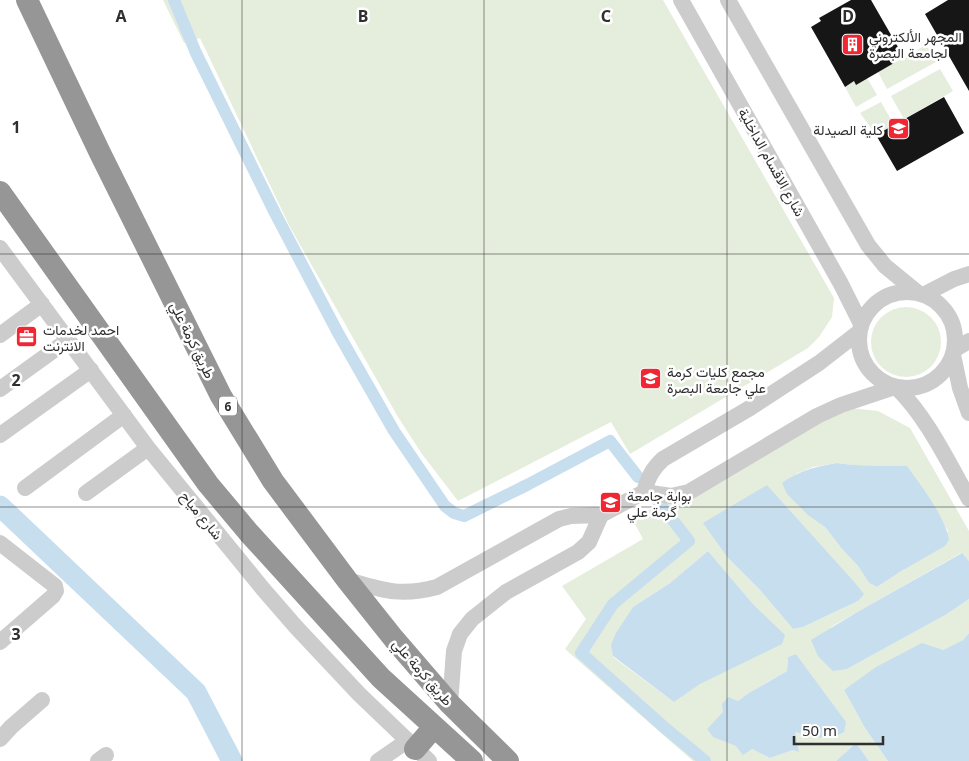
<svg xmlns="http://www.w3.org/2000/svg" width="969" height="761" viewBox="0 0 969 761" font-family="'Noto Sans',Vazirmatn,sans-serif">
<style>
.green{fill:#e5eddc;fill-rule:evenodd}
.water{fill:#c7deee}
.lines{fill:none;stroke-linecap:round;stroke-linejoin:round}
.canal{stroke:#c7deee;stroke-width:12}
.river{stroke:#c7deee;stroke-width:21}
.building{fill:#161616}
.minor{stroke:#ccc;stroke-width:16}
.highway{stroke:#969696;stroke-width:22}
.grid{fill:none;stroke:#2f2f2f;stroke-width:1;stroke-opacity:0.55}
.labels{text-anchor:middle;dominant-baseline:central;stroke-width:5;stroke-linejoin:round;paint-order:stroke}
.shield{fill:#fff;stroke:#6d6d6d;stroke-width:1}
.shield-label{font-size:12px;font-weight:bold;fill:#2f2f2f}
.poi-label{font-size:14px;fill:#2f2f2f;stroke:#fff;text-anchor:start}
.street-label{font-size:14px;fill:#2f2f2f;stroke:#fff}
.grid-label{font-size:16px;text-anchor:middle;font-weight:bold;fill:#2f2f2f;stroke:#fff;stroke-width:5;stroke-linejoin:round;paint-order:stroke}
</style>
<rect width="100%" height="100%" fill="#fff"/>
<!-- green -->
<path class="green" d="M163 0H663L834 298 832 317 819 337 808 348 630 454 611 422 458 501 422 454 398 417 290 227 200 38 184 43Z
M926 45 936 62 887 89 878 72Z
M940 69 953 91 904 119 891 96Z
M867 78 877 95 856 107 845 87 854 81 856 84Z
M881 102 894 125 876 135 860 113Z
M871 342a35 35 0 1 1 70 0a35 35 0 1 1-70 0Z
M850 408 878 411 910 428 969 531V561L961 553 831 627 847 669 947 614 969 599V633L963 640 943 650 844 690 865 728 888 761H869L856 743 836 761H693L565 649 586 619 562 586 643 539 630 515 667 505 732 474 818 424ZM837 463C860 467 883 465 907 466L923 490 948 531 903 570 877 587 869 583 858 566 842 549 825 527 796 474 813 467ZM767 485 805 528 858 601 803 627 793 629 760 590 728 558ZM708 551 753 604 784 635 735 666 699 684 674 702 613 657 633 607 670 583ZM796 654 846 723 817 737 795 732 793 750 770 758C764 755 758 751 751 749 735 744 718 743 707 729 731 703 756 688 787 671L788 657Z"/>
<!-- water -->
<path class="water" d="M837 463C860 467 883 465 907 466 920 484 946 518 949 540L945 546 903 570 877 587 869 583 858 566 842 549 825 527 808 515 787 494 782 483C801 470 814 467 837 463Z
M767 485 856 584 864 594 858 601 803 627 793 629 760 590 728 558 703 523Z
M708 551 753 604 785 635 782 644 700 684 674 702 613 656 611 645 616 633 633 607 670 583Z
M962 553 969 561V599L947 614 847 669 833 671 818 656 811 640 859 611Z
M969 633V761H888L865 728 844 690 876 667 922 643 943 650 963 640Z
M796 654 846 722 844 732C824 742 816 737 795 732L799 752 793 750 770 758 752 749 743 755 736 746 713 737 707 729 723 712 722 704 728 697 738 701 749 693 787 671 788 657Z
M856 743 869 761H836Z"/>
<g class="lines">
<!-- canal -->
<path class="canal" d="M174 0 196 53 275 213 338 333 394 431 445 506 454 513 464 516 527 485 610 441 638 477
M654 496 689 541 613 604 581 653 665 728 705 761"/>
<!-- river -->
<path class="river" d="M0 506 196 692 232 761"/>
</g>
<!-- building -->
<path class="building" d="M851 0H871L898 47 895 49 899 55 892 59 894 63 856 85 854 81 845 87 811 27 821 21 819 18Z
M948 0H969V91L925 14Z
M944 97 964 133 897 171 876 135Z"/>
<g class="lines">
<!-- minor -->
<path class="minor" d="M681 0 841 284 861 324
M728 0 868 245 885 266 918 293
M0 248 148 448 263 589 296 627 359 694 429 761
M859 340a48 48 0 1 1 96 0a48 48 0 1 1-96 0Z
M923 295 954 279 969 274
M0 335 42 304
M954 350 969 341
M953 355 960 388 969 413
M896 387C927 417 948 462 969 499
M0 389 68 340
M0 435 91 370
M25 488 124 415
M644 492C648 478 652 469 663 459L750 408 819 363 859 332
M86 493 148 448
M0 543 55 586 56 591 53 596 0 642
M347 580C382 590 400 597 437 587L559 519 571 516 601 515 644 492 671 496 689 492 817 416 841 405 895 387
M450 704 454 651 460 634 472 619 506 592 578 552 589 542 601 515
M0 739 11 727 42 700
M98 761 106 755
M378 761 407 741"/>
<!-- highway -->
<path class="highway" d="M27 0 101 155 221 396 273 481 347 580 394 639 450 704 508 761
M0 192 208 484 249 533 381 678 472 761
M415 749 434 727"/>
</g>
<!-- grid -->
<path class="grid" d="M242 0V761M484 0V761M727 0V761M0 254H969M0 507H969"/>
<!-- icons -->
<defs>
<symbol id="building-square" viewBox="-11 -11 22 22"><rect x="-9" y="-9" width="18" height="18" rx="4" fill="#f02733" stroke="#fff"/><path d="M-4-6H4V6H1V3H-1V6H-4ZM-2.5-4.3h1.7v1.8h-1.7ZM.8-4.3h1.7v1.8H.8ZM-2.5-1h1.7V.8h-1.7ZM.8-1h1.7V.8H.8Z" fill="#fff"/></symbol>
<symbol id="university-square" viewBox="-11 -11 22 22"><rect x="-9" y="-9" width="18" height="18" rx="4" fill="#f02733" stroke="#fff"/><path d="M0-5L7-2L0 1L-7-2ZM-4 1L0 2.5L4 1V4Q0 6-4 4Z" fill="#fff"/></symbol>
<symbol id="office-square" viewBox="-11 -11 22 22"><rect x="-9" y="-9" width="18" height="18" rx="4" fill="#f02733" stroke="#fff"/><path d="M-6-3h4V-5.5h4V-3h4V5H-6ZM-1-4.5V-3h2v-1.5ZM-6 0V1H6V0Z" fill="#fff"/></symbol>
</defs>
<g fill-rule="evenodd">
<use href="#building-square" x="840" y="32" width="25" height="25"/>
<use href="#university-square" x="886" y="116" width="25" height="25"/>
<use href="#office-square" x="14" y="324" width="25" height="25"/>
<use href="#university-square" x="638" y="366" width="25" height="25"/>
<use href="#university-square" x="598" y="490" width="25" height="25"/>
</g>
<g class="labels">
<!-- shield labels -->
<rect class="shield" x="219" y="396.5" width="18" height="19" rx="4"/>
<g class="shield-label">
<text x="228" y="406">6</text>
</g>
<!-- poi labels -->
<g class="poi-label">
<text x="869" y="36">المجهر الألكتروني<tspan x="869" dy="16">لجامعة البصرة</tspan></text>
<text x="883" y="129" text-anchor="end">كلية الصيدلة</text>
<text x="43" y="329">احمد لخدمات<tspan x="43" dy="16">الانترنت</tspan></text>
<text x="667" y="371">مجمع كليات كرمة<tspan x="667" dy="16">علي جامعة البصرة</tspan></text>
<text x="627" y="495">بوابة جامعة<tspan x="627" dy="16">گرمة علي</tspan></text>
</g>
<!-- street labels -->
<g class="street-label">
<text transform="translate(772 162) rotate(61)">شارع الاقسام الداخلية</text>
<text transform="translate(193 340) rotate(64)">طريق كرمة علي</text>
<text transform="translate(202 515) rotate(51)">شارع مياح</text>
<text transform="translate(423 672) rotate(49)">طريق كرمة علي</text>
</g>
</g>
<g class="grid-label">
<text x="121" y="22">A</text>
<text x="363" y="22">B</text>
<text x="606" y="22">C</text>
<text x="848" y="22">D</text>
<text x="16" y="133">1</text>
<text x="16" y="386">2</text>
<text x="16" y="640">3</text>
</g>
<!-- scale -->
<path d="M794 736v8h89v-8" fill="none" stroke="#2f2f2f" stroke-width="2.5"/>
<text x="802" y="736" font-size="15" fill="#2f2f2f" stroke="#ffffff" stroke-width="4" paint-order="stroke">50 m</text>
</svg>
